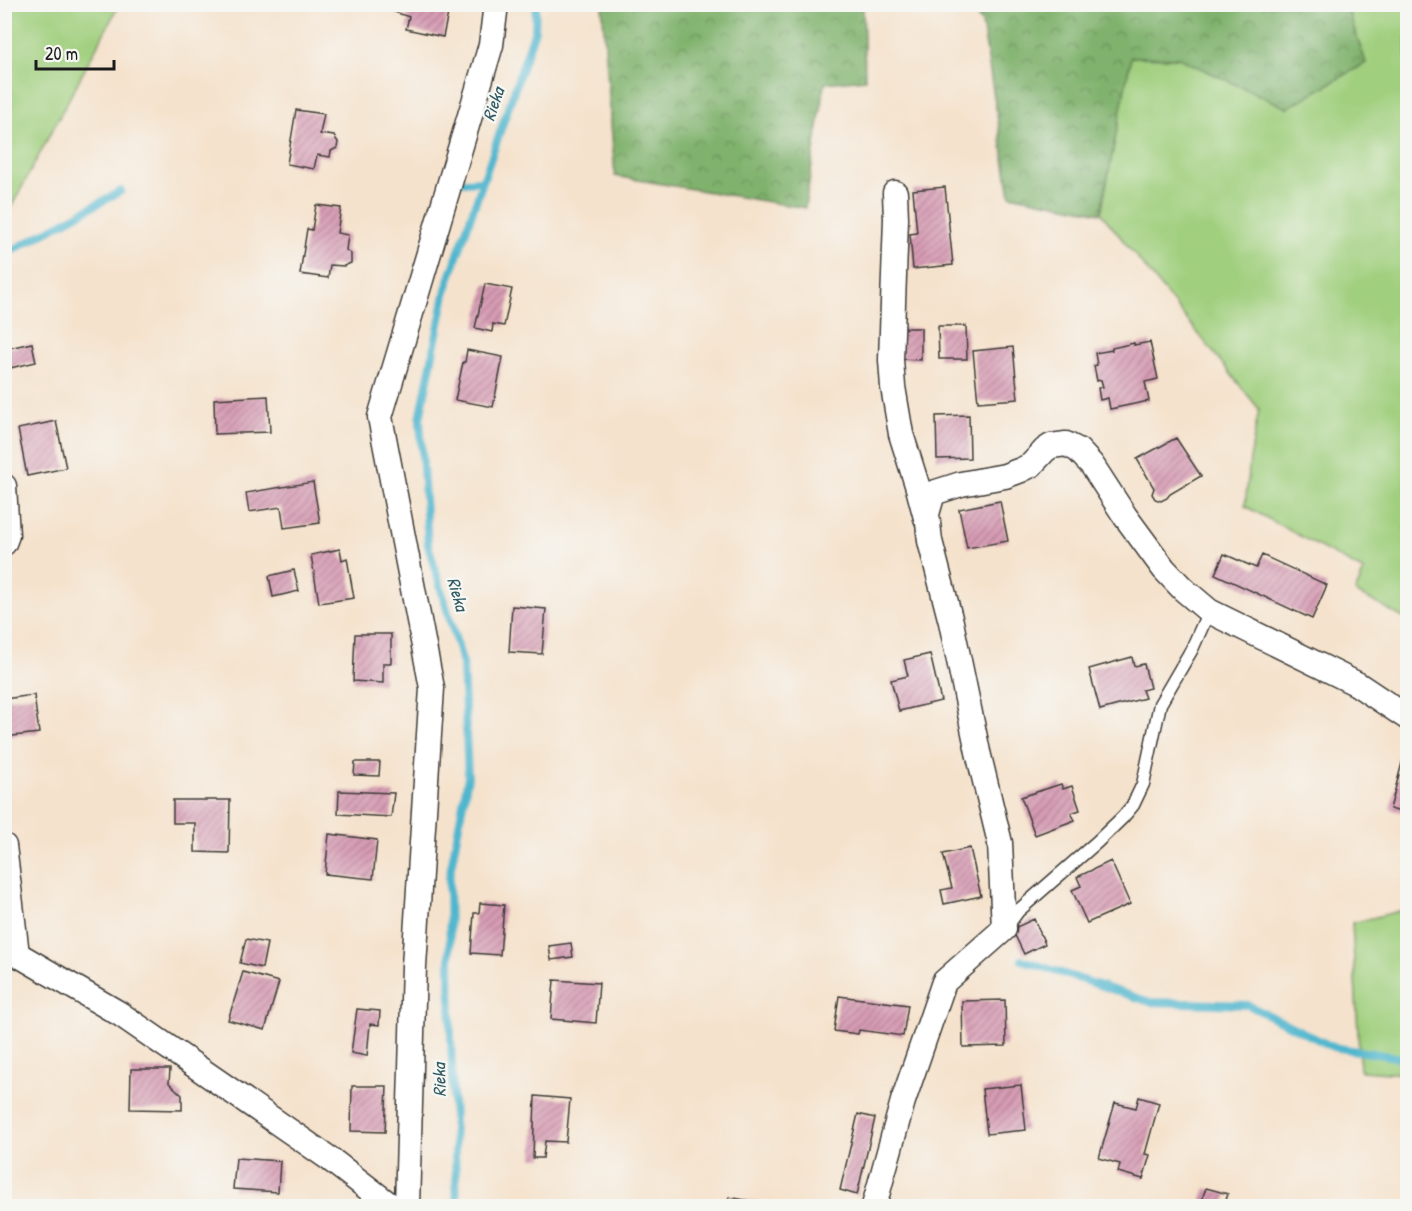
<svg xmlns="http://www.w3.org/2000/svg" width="1412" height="1211" viewBox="0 0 1412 1211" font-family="'Patrick Hand',sans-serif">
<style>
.grass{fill:#a0cf7e;stroke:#5e764d;stroke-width:1.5}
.forest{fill:url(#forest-crowns);stroke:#4e6744;stroke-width:1.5}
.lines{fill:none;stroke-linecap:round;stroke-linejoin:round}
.stream{stroke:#4fb6ce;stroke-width:8}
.building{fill:url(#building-hatch)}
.lane-casing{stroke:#3d3a36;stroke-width:15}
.street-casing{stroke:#3d3a36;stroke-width:27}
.lane{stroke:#fff;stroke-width:12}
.street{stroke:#fff;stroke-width:24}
.labels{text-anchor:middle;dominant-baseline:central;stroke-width:5;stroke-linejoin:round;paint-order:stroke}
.water-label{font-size:18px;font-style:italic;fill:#305a63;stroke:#f6f6f2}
</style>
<defs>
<pattern id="forest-crowns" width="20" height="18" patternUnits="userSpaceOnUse" patternTransform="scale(1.5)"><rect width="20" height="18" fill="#80b26d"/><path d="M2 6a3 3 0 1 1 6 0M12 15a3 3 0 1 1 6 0" fill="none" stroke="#689059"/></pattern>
<pattern id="building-hatch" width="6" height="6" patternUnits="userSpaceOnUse" patternTransform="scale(1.5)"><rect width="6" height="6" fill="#d79cb4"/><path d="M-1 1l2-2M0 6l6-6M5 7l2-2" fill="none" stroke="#ae7e92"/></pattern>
</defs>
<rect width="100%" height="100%" fill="#f6f6f2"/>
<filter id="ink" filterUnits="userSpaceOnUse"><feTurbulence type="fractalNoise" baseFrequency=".0167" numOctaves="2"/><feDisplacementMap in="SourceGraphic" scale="12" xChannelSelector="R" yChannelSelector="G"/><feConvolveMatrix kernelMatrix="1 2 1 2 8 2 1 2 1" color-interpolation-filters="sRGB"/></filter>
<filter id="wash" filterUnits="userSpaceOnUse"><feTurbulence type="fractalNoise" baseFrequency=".008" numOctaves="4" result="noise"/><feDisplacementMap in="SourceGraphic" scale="24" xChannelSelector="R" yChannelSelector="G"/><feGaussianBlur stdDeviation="1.35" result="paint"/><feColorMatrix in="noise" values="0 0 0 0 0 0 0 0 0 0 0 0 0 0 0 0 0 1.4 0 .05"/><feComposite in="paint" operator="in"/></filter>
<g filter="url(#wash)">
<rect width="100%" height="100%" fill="#f5e2cc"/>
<!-- grass -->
<path class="grass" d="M5 4 119 5 5 219 4 5Z
M1346 5H1407V620L1355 592 1364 571 1245 506 1250 459 1259 409 1101 213 1130 57 1179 58 1287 108 1366 63Z
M1407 909V1074L1360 1071 1352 923Z"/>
<!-- forest -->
<path class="forest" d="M602 5H863L865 79 825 83 805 208 615 176Z
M969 5H1346L1366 63 1287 108 1179 58 1131 57 1101 213 1010 195 982 23Z"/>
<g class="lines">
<!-- stream -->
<path class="stream" d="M463 182 483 181
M4 255 121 191
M1022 960 1150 1002 1248 1005 1333 1047 1408 1059
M457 1206 451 1041 449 878 468 777 463 664 428 545 420 419 446 289 535 30 536 4"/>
</g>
<g id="blocks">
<!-- building -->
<path class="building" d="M393 4H450L443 37 406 29 409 17 392 11Z
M296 110 324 114 320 134 334 136 338 142 337 148 331 151 330 157 317 155 314 169 287 164Z
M945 187 953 265 913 269 910 234 917 233 913 190Z
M316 205 341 208 337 233 348 235 346 250 351 254V263L344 266 330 265 328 278 300 274 307 229 312 230Z
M485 284 512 289 504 326 493 324 492 332 475 328Z
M938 326H966L967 359H939Z
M898 328H921V360L898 359Z
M1150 342 1158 379 1145 382 1149 401 1110 409 1108 398 1100 400 1098 388 1103 387 1101 380 1097 381 1094 366 1097 365 1095 353 1112 350V348L1134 343V345Z
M32 343 36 362 6 369 4 349Z
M1013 347 1018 399 978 402 973 351Z
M467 350 503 357 493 407 455 400 463 362H465Z
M268 396 270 432 215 434 214 399Z
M969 415 970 458 937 459 936 416Z
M56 421 66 468 27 476 18 429Z
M1176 438 1201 476 1170 494 1167 498 1161 501 1155 499 1152 494 1154 488 1137 459Z
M313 482 320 523 284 528 281 507 249 512 246 493Z
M1000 501 1008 541 967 548 959 509Z
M340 549 342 560 347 558 354 598 319 603 311 555Z
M1224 554 1256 568 1262 555 1327 585 1312 619 1215 574Z
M294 570 299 591 273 597 269 576Z
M512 606 546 609 542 654 509 652Z
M355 634H391V663H383V683L353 681Z
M930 654 941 701 899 711 891 680 908 676 904 660Z
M1132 657 1134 666 1144 664 1150 688 1142 690 1145 698 1100 710 1089 669Z
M34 695 39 733 4 737V699Z
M1404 755 1408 756V814L1390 809Z
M355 762H380L379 776 354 775Z
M1061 784 1063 789 1072 786 1080 810 1071 813 1075 820 1035 835 1021 797Z
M339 791 394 793 391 817 338 814Z
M173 800H230L229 853 195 852V823H173Z
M329 834 377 840 373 879 325 874Z
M970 848 981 896 944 904 941 890 952 888 943 854Z
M1111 861 1130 904 1087 923 1072 890 1081 886 1077 877Z
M480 903 504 905 500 955 471 953 474 913H479Z
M1034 919 1045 944 1024 954 1012 929Z
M246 939 267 943 262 968 240 963Z
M571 943 573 957 551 960 549 946Z
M243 972 279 982 265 1030 228 1020Z
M554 980 599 983 596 1023 551 1019Z
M839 996 908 1005 903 1036 859 1030 858 1034 834 1031Z
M1005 1000 1006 1046 963 1047 962 1001Z
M357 1009 380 1011 379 1025 370 1024 367 1056 351 1053Z
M131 1069H170L169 1083 182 1095V1110L130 1109Z
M1021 1085 1026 1130 987 1134 982 1089Z
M352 1086H387L385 1132 351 1131Z
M535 1096 570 1099 566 1142 545 1141 543 1158H533Z
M1139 1097 1159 1103 1145 1154 1150 1155 1143 1179 1118 1172 1120 1164 1099 1158 1115 1103 1136 1108Z
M858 1114 875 1118 857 1195 840 1190Z
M236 1158 280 1161 278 1192 233 1189Z
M1206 1188 1228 1194 1224 1206H1218L1201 1202Z
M729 1197 761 1203V1206H727Z"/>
</g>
</g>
<g filter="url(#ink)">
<use href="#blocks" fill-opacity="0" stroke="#3d3a36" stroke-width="1.5"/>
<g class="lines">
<defs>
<path id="lane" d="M1007 926 1018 911 1097 842 1123 817 1133 805 1143 784 1160 704 1192 649 1209 611"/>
<path id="street" d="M895 193 896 219 891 360 893 387 901 434 918 488 926 518
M4 486 7 535 4 543
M4 846 17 954
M4 956 17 954 120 1014 330 1159 391 1206
M407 1206 414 966 432 688 380 417 491 45 496 4
M874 1206 903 1101 944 982 1004 929 1000 843 978 752 951 622 930 541 927 514 933 493 961 484 1005 476 1021 470 1031 465 1045 450 1051 446 1066 444 1078 450 1092 465 1125 516 1164 569 1183 589 1209 611 1357 684 1408 718"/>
</defs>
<!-- lane casing -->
<use href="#lane" class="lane-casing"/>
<!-- street casing -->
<use href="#street" class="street-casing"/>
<!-- lane -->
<use href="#lane" class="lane"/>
<!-- street -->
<use href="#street" class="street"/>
</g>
</g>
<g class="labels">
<!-- water labels -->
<g class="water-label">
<text transform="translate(493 104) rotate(-71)">Rieka</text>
<text transform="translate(458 594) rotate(74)">Rieka</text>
<text transform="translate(439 1080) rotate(-91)">Rieka</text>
</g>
</g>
<!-- margin -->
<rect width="1412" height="1211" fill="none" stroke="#f6f6f2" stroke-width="24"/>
<!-- scale -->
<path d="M36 60v9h78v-9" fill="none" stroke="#1c1c1c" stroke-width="3"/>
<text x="45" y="60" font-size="18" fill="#1c1c1c" stroke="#f6f6f2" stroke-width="4.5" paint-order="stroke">20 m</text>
</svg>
